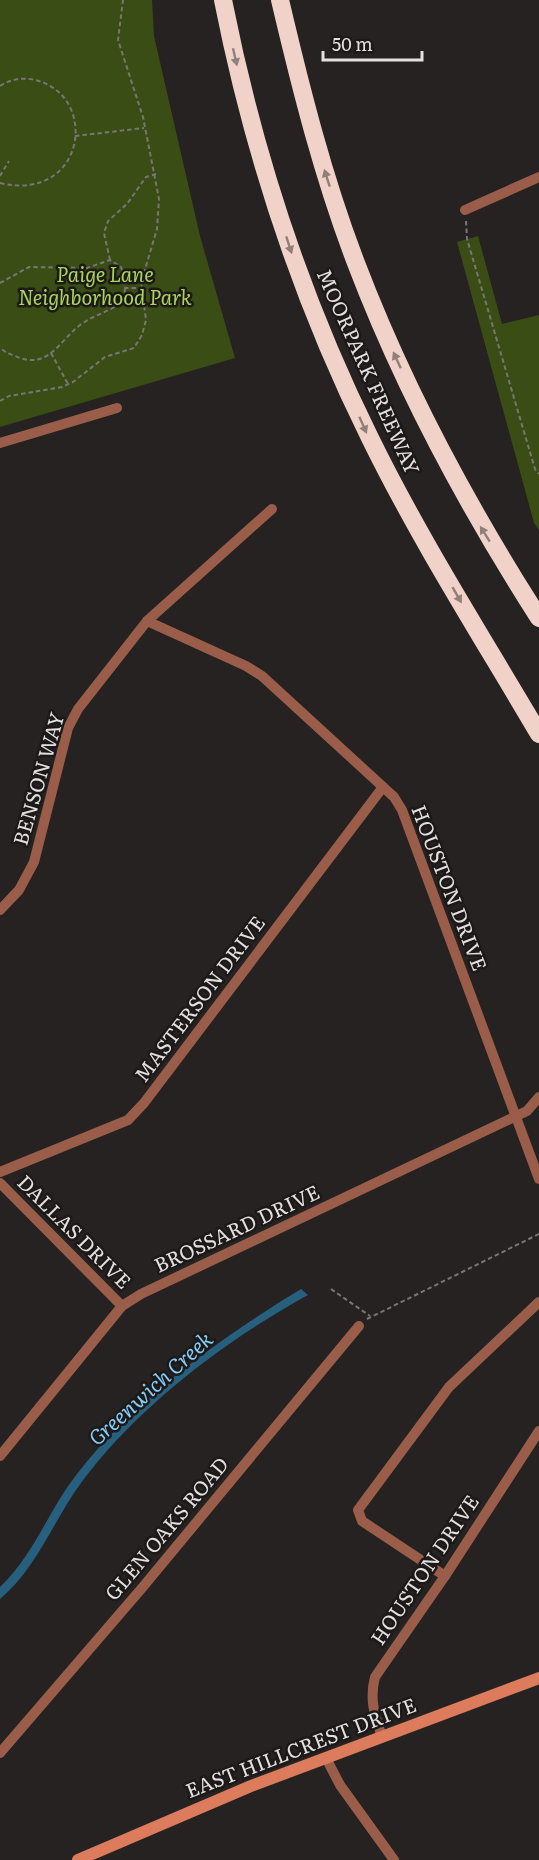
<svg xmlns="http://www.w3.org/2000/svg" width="539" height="1860" font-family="Literata,serif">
	<rect width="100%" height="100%" fill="#252221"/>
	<g fill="#3a4d14">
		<polygon points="0,0 152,0 154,36 200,236 235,358 0,427"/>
		<polygon points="478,236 502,324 539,315 539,530 534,523 457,242"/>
	</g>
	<path fill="#27607f" d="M 301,1289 L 308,1295 C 226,1340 137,1407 81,1483 C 53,1521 37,1568 0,1599 L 0,1587 C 34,1555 48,1511 77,1474 C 136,1398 219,1339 301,1289 Z"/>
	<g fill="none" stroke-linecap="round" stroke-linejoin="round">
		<g stroke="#787675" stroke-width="2" stroke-dasharray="4.5 3" stroke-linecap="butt">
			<path d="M 0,86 C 11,79 23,77 35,80 C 100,95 86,203 0,183"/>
			<polyline points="75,136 144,128"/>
			<polyline points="0,176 9,161"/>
			<polyline points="466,221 467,239 535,469 539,474"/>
			<polyline points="110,260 104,233 108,221 127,204 146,177 156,174"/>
			<path d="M 0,283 L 29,267 L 87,268 L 110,260 L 121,267 C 136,312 106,306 80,325 C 59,341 48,371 15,356 C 9,354 4,352 0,347"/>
			<polyline points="124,288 141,288"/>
			<polyline points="51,353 68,384"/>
			<polyline points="0,401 9,396 62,387 73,382 105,357 134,348 142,335 146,320 141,283 157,229 159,199 143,117 118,40 123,0"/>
			<polyline points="331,1289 370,1316"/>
			<polyline points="367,1319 539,1234"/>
		</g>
		<g stroke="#995d4a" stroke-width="10">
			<polyline points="465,210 539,177"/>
			<polyline points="0,443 117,408"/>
			<polyline points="147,621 246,666 262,676 394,797 402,810 539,1179"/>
			<polyline points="0,910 19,890 34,862 68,728 78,709 147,621 272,509"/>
			<polyline points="0,1172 128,1120 144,1103 383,787"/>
			<polyline points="0,1183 122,1306"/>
			<polyline points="0,1456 122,1306 141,1294 527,1111 539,1097"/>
			<polyline points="445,1576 362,1521 358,1510 449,1387 539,1302"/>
			<path d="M 382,1737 C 375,1716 369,1700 375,1677 L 445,1576 L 539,1431"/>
			<polyline points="0,1753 142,1588 359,1326"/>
			<polyline points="326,1758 340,1785 394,1860"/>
		</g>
		<polyline stroke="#dc7c5d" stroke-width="12" points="78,1860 251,1786 539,1678"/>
		<g stroke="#f1d2c8" stroke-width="18">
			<path d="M 223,0 C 253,152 301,299 370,438 C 420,540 482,637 539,734"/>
			<path d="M 280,0 C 301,89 323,177 356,263 C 404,389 466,504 539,618"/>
		</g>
	</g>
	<defs><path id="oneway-solid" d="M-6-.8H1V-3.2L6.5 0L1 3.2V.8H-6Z" transform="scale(1.5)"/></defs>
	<g fill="#917f79">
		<use href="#oneway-solid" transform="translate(235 57) rotate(77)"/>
		<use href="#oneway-solid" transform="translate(327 178) rotate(-108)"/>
		<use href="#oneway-solid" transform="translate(289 245) rotate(72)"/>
		<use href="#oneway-solid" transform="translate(397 360) rotate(-115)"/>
		<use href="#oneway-solid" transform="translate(363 425) rotate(66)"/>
		<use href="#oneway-solid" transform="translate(485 534) rotate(-122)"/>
		<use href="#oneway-solid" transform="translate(457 595) rotate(60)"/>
	</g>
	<g text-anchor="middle" stroke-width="5" stroke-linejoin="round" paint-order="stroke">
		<g font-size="20" font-style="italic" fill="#aad55a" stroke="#1c1918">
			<text x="105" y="282">Paige Lane<tspan x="105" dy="23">Neighborhood Park</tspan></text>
		</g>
		<g font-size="20" fill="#e3e1e0" stroke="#1c1918">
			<text transform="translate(368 372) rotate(66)" y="7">MOORPARK FREEWAY</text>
			<text transform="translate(39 779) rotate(-74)" y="7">BENSON WAY</text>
			<text transform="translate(449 888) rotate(69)" y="7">HOUSTON DRIVE</text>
			<text transform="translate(200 999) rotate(-53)" y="7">MASTERSON DRIVE</text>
			<text transform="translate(237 1229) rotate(-25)" y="7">BROSSARD DRIVE</text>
			<text transform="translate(74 1232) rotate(45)" y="7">DALLAS DRIVE</text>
			<text transform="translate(167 1529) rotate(-50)" y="7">GLEN OAKS ROAD</text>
			<text transform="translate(425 1570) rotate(-56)" y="7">HOUSTON DRIVE</text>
			<text transform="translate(301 1748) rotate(-21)" y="7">EAST HILLCREST DRIVE</text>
		</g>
		<g font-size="21" font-style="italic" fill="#83cdf8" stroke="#1c1918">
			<text transform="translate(151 1389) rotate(-42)" y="7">Greenwich Creek</text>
		</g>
	</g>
	<path d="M323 51v9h99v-9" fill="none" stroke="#e3e1e0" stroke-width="3"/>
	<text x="332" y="51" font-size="18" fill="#e3e1e0" stroke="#1c1918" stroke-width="4.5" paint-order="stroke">50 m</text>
</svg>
